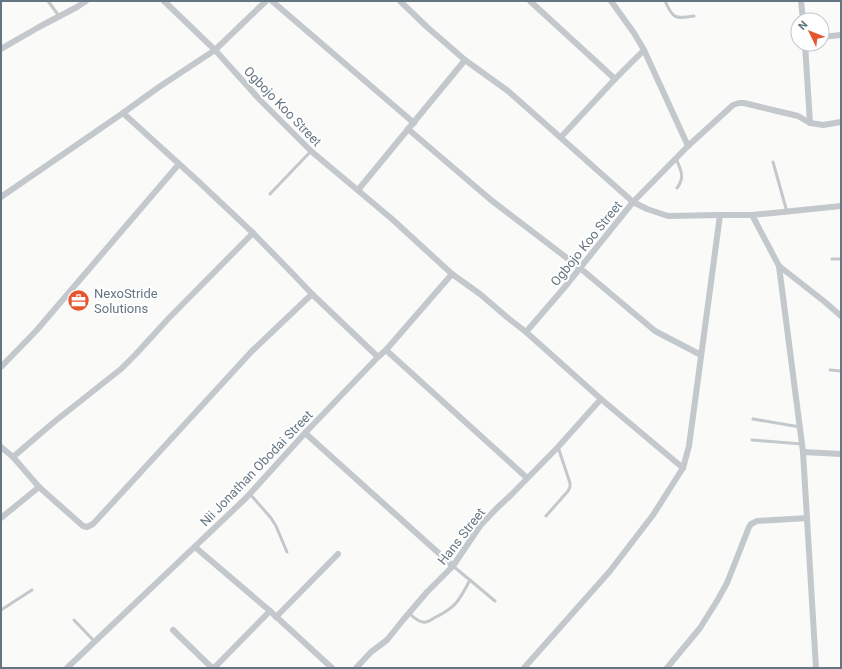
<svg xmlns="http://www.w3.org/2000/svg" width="842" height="669" font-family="Roboto,sans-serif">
	<rect width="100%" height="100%" fill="#fafaf8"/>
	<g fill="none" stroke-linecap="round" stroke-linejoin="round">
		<g stroke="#c3c8cc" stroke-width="3">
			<polyline points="48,1 59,16"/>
			<path d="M 665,1 C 673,19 675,19 694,16"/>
			<path d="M 676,158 C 680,170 686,176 677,188"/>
			<polyline points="773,162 787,212"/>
			<polyline points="270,194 311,151"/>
			<polyline points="832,259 841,259"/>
			<polyline points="830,370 841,371"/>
			<polyline points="753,419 800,427"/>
			<polyline points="752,440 802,444"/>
			<polyline points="250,494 271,518 276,526 287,552"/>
			<polyline points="546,516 568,491 570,487 570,483 558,447"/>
			<polyline points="453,566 495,601"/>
			<polyline points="1,610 32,590"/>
			<path d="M 410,614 C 413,617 418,621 423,622 C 427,623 431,620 434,618 C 456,607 459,601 470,580"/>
			<polyline points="74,620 95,642"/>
		</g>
		<g stroke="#c3c8cc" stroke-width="6">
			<polyline points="164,1 215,50 261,101 311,151 392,219 452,274 480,294 508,318 526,332 601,399 683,468"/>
			<polyline points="272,1 414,123"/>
			<polyline points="400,1 427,27 465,60 508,91 569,145 633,202 647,209 668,216 720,215 752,215 773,213 841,206"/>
			<polyline points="530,1 615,79"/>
			<polyline points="611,1 634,33 644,50 688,146"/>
			<polyline points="801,1 803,20"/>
			<polyline points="822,37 841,35"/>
			<polyline points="805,44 810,123"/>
			<polyline points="1,49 39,27 77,7 86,1"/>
			<polyline points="123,113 199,182 253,233 294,275 312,294 378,357"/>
			<polyline points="408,129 491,200 580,268 655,331 701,355"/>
			<polyline points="561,137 615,79 644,50"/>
			<polyline points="358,190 465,60"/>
			<polyline points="1,197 123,113 159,87 215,50 266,1"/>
			<polyline points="752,215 779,266 825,302 841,316"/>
			<polyline points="779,266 803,452 816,668"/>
			<polyline points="526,332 564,288 633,202 688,146 733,105 739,103 744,103 798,116 810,123 817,124 823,125 841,122"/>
			<polyline points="386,350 527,478"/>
			<polyline points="1,367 36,331 179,164"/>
			<polyline points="305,433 453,566"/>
			<polyline points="1,447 13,457 39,487 83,526 87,527 93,524 252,351 312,294"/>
			<polyline points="803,452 841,454"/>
			<polyline points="13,457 54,422 121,369 136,354 168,319 253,233"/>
			<polyline points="1,518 39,487"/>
			<polyline points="195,547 270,611 332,668"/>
			<polyline points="276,617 338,554"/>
			<polyline points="173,630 212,668"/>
			<polyline points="67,668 246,498 305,433 378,357 386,350 452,274"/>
			<polyline points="214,668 270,611"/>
			<polyline points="356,668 371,652 387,640 403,620 427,592 453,566 480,526 496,509 511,495 558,447 601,399"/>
			<polyline points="524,668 610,571 653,515 683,468 689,446 720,215"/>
			<polyline points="667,668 700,628 717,601 727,583 749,527 751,524 757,521 807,518"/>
		</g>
	</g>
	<defs>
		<symbol id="office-disc" viewBox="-11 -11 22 22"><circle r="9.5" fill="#e4572e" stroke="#fff"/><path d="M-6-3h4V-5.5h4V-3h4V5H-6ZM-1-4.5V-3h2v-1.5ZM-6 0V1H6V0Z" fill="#fff"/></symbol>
	</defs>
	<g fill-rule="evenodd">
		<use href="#office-disc" x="66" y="288" width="25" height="25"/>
	</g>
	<g text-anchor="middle" stroke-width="4" stroke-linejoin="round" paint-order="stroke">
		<g font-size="13" fill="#657683" stroke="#fff">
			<text transform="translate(283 106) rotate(46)" y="5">Ogbojo Koo Street</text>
			<text transform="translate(586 243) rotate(-51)" y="5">Ogbojo Koo Street</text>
			<text transform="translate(256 468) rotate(-46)" y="5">Nii Jonathan Obodai Street</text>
			<text transform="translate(461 536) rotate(-52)" y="5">Hans Street</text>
		</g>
		<g font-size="13" fill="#657683" stroke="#fff" text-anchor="start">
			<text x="94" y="298">NexoStride<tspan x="94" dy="15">Solutions</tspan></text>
		</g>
	</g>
	<rect width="842" height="669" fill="none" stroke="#657683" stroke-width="4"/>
	<g transform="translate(810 32) rotate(313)"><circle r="19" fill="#ffffff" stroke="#c1c8cd"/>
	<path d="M0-3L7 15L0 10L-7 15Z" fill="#e4572e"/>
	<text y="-6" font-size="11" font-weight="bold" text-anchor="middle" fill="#657683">N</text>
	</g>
</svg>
